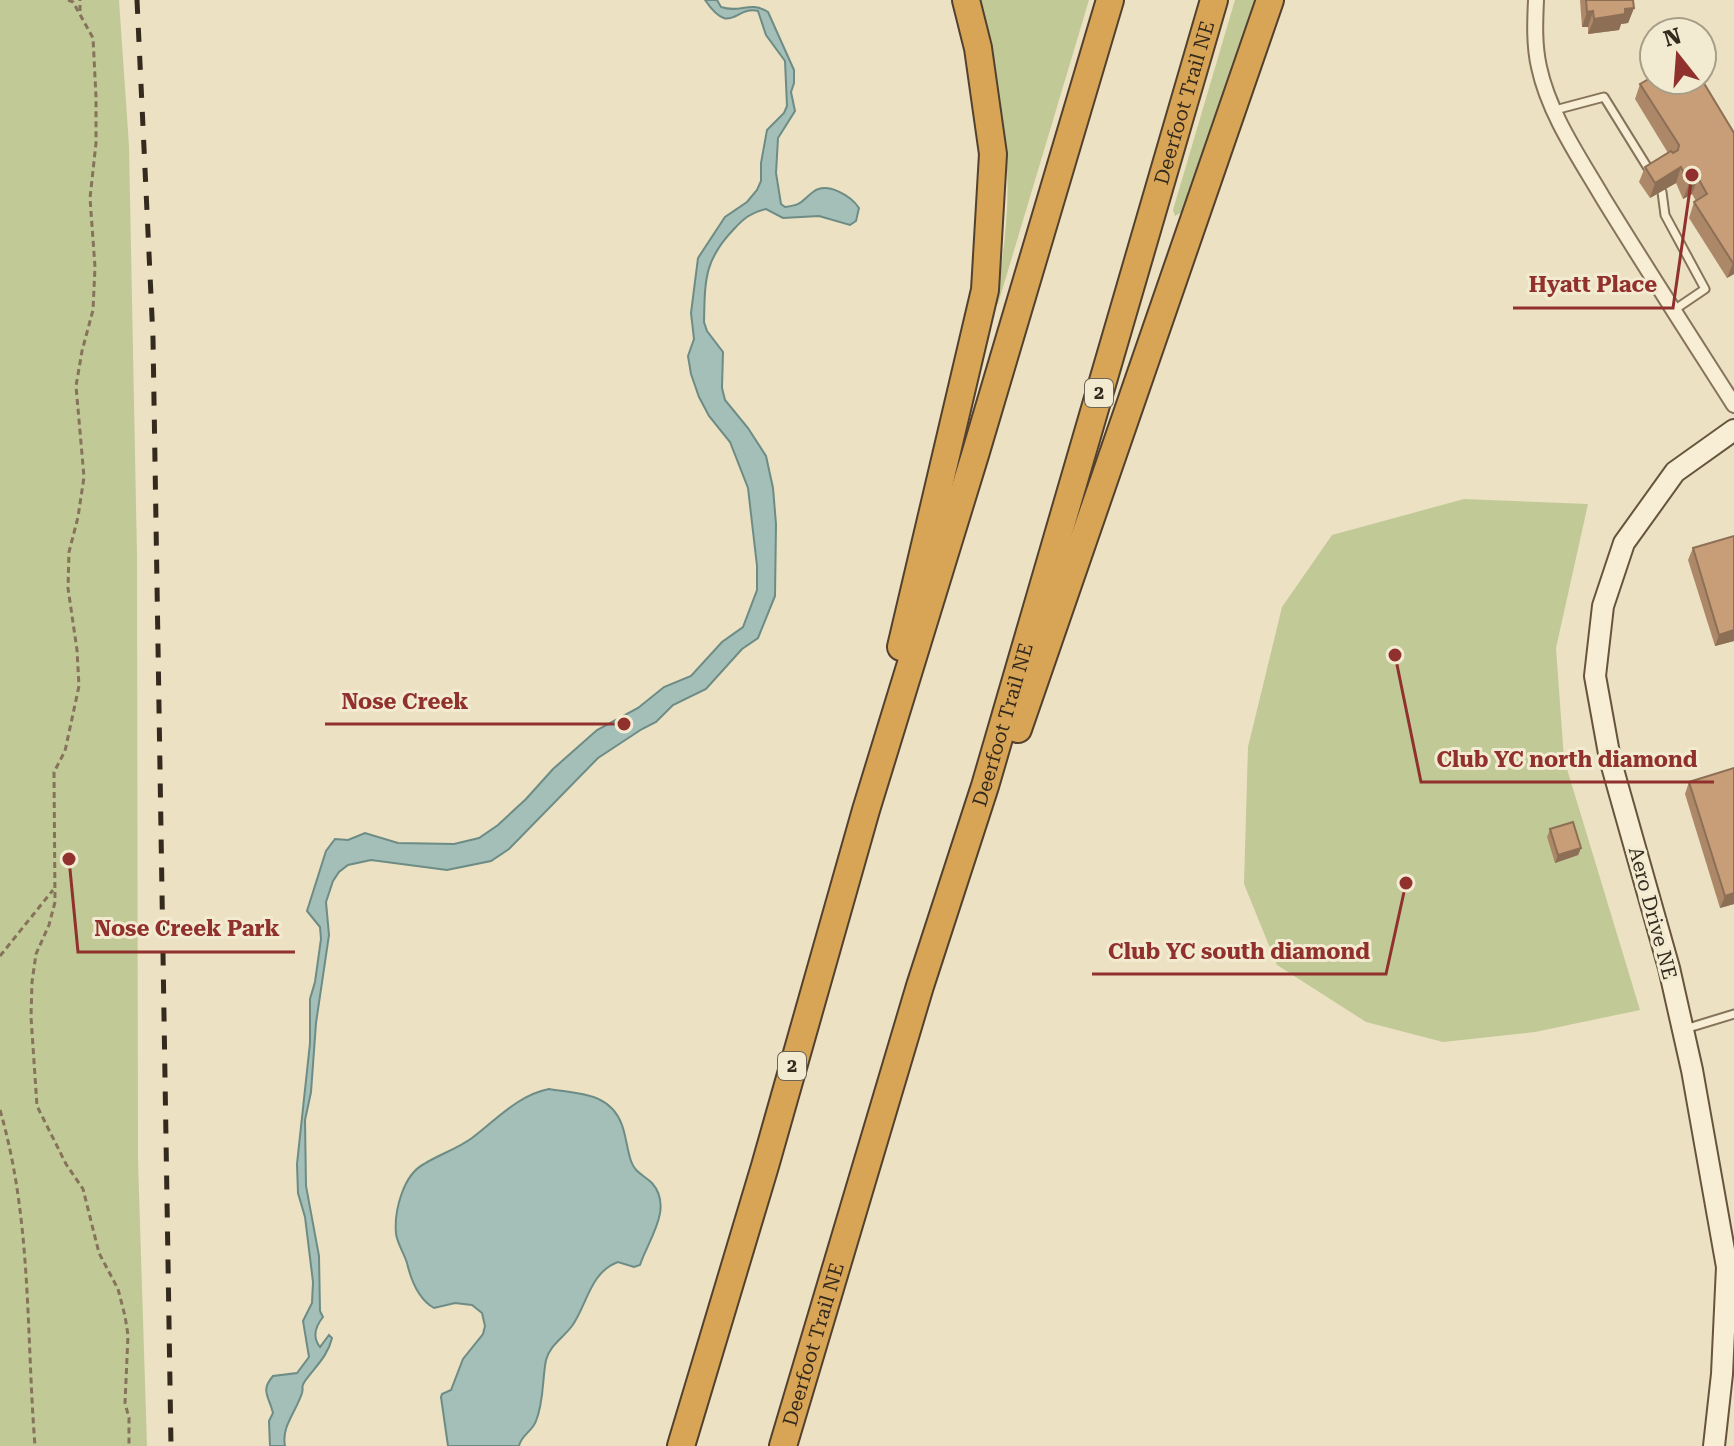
<svg xmlns="http://www.w3.org/2000/svg" width="1734" height="1446" font-family="'Roboto Serif',serif">
	<rect width="100%" height="100%" fill="#ece1c2"/>
	<g fill="#c1c997">
		<polygon points="0,0 119,0 129,146 137,556 138,1161 147,1446 0,1446"/>
		<path d="M 972,0 L 1089,0 L 998,304 L 995,305 C 1003,257 1011,206 1006,157 C 1001,104 986,51 972,0 Z"/>
		<polygon points="1235,0 1257,0 1185,204 1182,212 1175,216 1173,210"/>
		<polygon points="1464,499 1588,504 1556,648 1564,759 1640,1010 1535,1032 1443,1042 1366,1022 1277,965 1244,884 1248,747 1282,607 1332,535"/>
	</g>
	<g fill="#a4beb8" stroke="#6c8c85" stroke-width="2">
		<path d="M 705,0 L 717,0 L 721,7 C 741,14 749,0 768,12 L 794,70 L 794,83 L 791,92 L 795,111 L 778,138 L 776,173 L 781,204 L 785,207 C 803,205 801,201 813,192 C 827,181 851,196 859,208 L 856,221 L 850,225 L 819,216 L 783,218 L 766,209 C 752,212 744,218 734,229 C 704,260 705,280 704,322 L 707,331 L 723,352 L 722,388 L 725,400 L 748,428 L 766,456 L 773,488 L 776,524 L 775,596 L 758,638 L 742,649 L 706,689 L 673,705 L 656,722 L 642,729 L 598,758 L 509,849 L 491,861 L 447,870 L 371,860 L 348,865 L 339,872 L 333,881 L 326,902 L 329,935 L 316,1023 L 311,1092 L 305,1120 L 306,1186 L 319,1256 L 320,1311 L 323,1317 C 315,1327 312,1337 320,1347 L 329,1335 L 332,1338 C 328,1356 315,1367 305,1381 C 300,1389 304,1385 302,1393 C 296,1412 281,1427 285,1446 L 270,1446 L 269,1421 L 273,1413 C 269,1396 260,1391 273,1376 L 297,1373 L 309,1357 L 303,1321 L 312,1303 L 313,1282 L 305,1217 L 298,1193 L 297,1164 L 310,1043 L 310,999 L 315,982 L 321,939 L 320,927 L 307,911 L 326,851 L 335,839 L 348,840 L 365,833 L 398,843 L 454,844 L 479,838 L 498,825 L 526,799 L 553,769 L 597,730 L 638,708 L 664,687 L 691,676 L 722,642 L 743,627 L 757,590 L 757,566 L 748,488 L 730,442 L 709,416 L 699,397 L 691,374 L 688,356 L 694,339 L 691,313 L 698,258 L 725,217 L 747,202 L 757,190 L 761,181 L 761,163 L 767,130 L 784,113 L 787,106 L 785,61 L 766,35 L 758,11 C 735,5 731,38 705,0 Z"/>
		<path d="M 549,1089 C 578,1094 610,1092 622,1125 C 626,1136 627,1149 631,1161 C 635,1173 644,1175 652,1183 C 674,1208 648,1240 640,1265 L 634,1267 L 618,1262 C 590,1272 587,1305 572,1326 C 563,1338 550,1345 546,1360 C 542,1381 544,1401 536,1421 C 532,1432 521,1435 519,1446 L 448,1446 L 441,1397 L 442,1394 L 451,1390 L 463,1359 L 483,1334 L 485,1326 L 482,1313 L 472,1305 L 455,1303 L 434,1308 C 418,1299 411,1280 407,1263 C 404,1253 398,1245 396,1234 C 394,1211 403,1175 424,1164 C 440,1154 457,1149 472,1138 C 496,1120 518,1095 549,1089 Z"/>
	</g>
	<g fill="none" stroke-linecap="round" stroke-linejoin="round">
		<defs>
			<g id="lane">
				<polyline points="1555,110 1604,97 1651,173"/>
				<polyline points="1662,192 1665,215 1705,289 1674,310"/>
				<polyline points="1685,1029 1734,1014"/>
			</g>
			<path id="street" d="M 1536,0 C 1535,22 1534,45 1539,67 C 1549,114 1579,157 1603,198 C 1646,268 1690,336 1734,405"/>
			<polyline id="secondary" points="1714,1446 1722,1374 1727,1267 1692,1070 1669,968 1610,759 1595,676 1603,606 1624,543 1675,472 1734,430"/>
			<g id="highway">
				<polyline points="901,647 985,290 993,154 978,48 966,0"/>
				<polyline points="1018,729 1270,0"/>
				<polyline points="681,1446 765,1166 866,810 975,455 1110,0"/>
				<path id="s1" d="M 783,1446 L 920,986 L 985,786 L 1214,0"/>
			</g>
		</defs>
		<use href="#lane" stroke="#85735a" stroke-width="11"/>
		<use href="#street" stroke="#85735a" stroke-width="18"/>
		<use href="#secondary" stroke="#66543d" stroke-width="24"/>
		<use href="#highway" stroke="#52412e" stroke-width="30"/>
		<g stroke="#85735a" stroke-width="3" stroke-dasharray="6 4" stroke-linecap="butt">
			<polyline points="68,0 73,2 93,38 96,97 96,143 90,198 95,267 93,310 82,351 76,386 84,477 78,517 69,552 68,588 77,650 79,686 65,751 54,772 55,902 49,925 36,954 32,982 31,1017 37,1106 66,1164 83,1189 99,1253 118,1289 125,1316 128,1335 125,1403 129,1418 129,1446"/>
			<polyline points="80,11 80,0"/>
			<polyline points="0,956 53,890"/>
			<path d="M 0,1110 C 32,1220 26,1333 35,1446"/>
		</g>
		<use href="#lane" stroke="#f7eed5" stroke-width="7"/>
		<use href="#street" stroke="#f7eed5" stroke-width="14"/>
		<use href="#secondary" stroke="#f7eed5" stroke-width="20"/>
		<use href="#highway" stroke="#d8a556" stroke-width="26"/>
		<polyline stroke="#352a1e" stroke-width="5" stroke-dasharray="14 14" stroke-linecap="butt" points="137,0 153,338 171,1446"/>
	</g>
	<g fill="#ac8868">
		<polygon points="1580,0 1633,0 1634,8 1628,23 1621,24 1619,30 1588,34 1588,27 1582,27"/>
		<polygon points="1640,84 1734,133 1734,274 1727,278 1689,218 1694,202 1696,201 1692,194 1683,199 1676,183 1650,198 1639,182 1645,167 1668,153 1635,99"/>
		<polygon points="1734,536 1734,641 1715,646 1688,560 1693,548"/>
		<polygon points="1689,782 1734,904 1720,908 1685,794"/>
		<polygon points="1550,829 1581,848 1578,855 1555,863 1547,837"/>
	</g>
	<g fill="#8c6f55">
		<polygon points="1634,8 1628,23 1621,24 1619,30 1588,34 1594,19 1625,9"/>
		<polygon points="1593,11 1588,27 1582,27 1587,12"/>
		<polygon points="1681,167 1676,183 1650,198 1655,183"/>
		<polygon points="1698,178 1692,194 1683,199 1689,184"/>
		<polygon points="1734,262 1734,274 1727,278 1733,263"/>
		<polygon points="1734,630 1734,641 1715,646 1719,635"/>
		<polygon points="1581,848 1578,855 1555,863 1558,855"/>
		<polygon points="1734,893 1734,904 1720,908 1725,896"/>
	</g>
	<g fill="#c89e79" stroke="#8c6f55" stroke-width="2">
		<polygon points="1586,0 1633,0 1634,8 1625,9 1625,14 1594,19 1593,11 1587,12"/>
		<polygon points="1654,76 1654,80 1702,80 1734,133 1734,262 1733,263 1694,202 1707,194 1698,178 1689,184 1681,167 1655,183 1645,167 1671,151 1673,153 1678,150 1679,145 1640,84"/>
		<polygon points="1734,536 1734,630 1719,635 1693,548"/>
		<polygon points="1734,768 1734,893 1725,896 1689,782"/>
		<polygon points="1573,822 1581,848 1558,855 1550,829"/>
	</g>
	<g text-anchor="middle" stroke-width="6" stroke-linejoin="round" paint-order="stroke">
		<g fill="#f3ebd1" stroke="#6e6454" stroke-width="2">
			<rect x="1085" y="379" width="28" height="28" rx="6"/>
			<rect x="778" y="1052" width="28" height="28" rx="6"/>
		</g>
		<g font-size="18" font-weight="bold" fill="#352a1e">
			<text x="1099" y="399">2</text>
			<text x="792" y="1072">2</text>
		</g>
		<g font-size="20" fill="#352a1e" stroke="#f3ebd1">
			<text dy="7" stroke="none"><textPath href="#s1" startOffset="1402">Deerfoot Trail NE</textPath></text>
			<text dy="7" stroke="none"><textPath href="#s1" startOffset="754">Deerfoot Trail NE</textPath></text>
			<text transform="translate(1653 913) rotate(75)" y="7">Aero Drive NE</text>
			<text dy="7" stroke="none"><textPath href="#s1" startOffset="106">Deerfoot Trail NE</textPath></text>
		</g>
	</g>
	<path fill="none" stroke="#91312d" stroke-width="3" d="M1692 175L1673 308H1513M624 724L484 724H325M1395 655L1421 782H1714M69 859L78 952H295M1406 883L1386 974H1092"/>
	<g fill="#91312d" stroke="#f3ebd1" stroke-width="3">
		<circle cx="1692" cy="175" r="8"/>
		<circle cx="624" cy="724" r="8"/>
		<circle cx="1395" cy="655" r="8"/>
		<circle cx="69" cy="859" r="8"/>
		<circle cx="1406" cy="883" r="8"/>
	</g>
	<g font-size="22" text-anchor="middle" font-weight="bold" fill="#91312d" stroke="#f3ebd1" stroke-width="6" stroke-linejoin="round" paint-order="stroke">
		<text x="1593" y="292">Hyatt Place</text>
		<text x="405" y="709">Nose Creek</text>
		<text x="1567" y="767">Club YC north diamond</text>
		<text x="187" y="936">Nose Creek Park</text>
		<text x="1239" y="959">Club YC south diamond</text>
	</g>
	<g transform="translate(1678 56) rotate(343)"><circle r="38" fill="#f3ebd1" stroke="#a79e89" stroke-width="2"/>
	<path d="M0-6L14 30L0 20L-14 30Z" fill="#91312d"/>
	<text y="-12" font-size="22" font-weight="bold" text-anchor="middle" fill="#352a1e">N</text>
	</g>
</svg>
